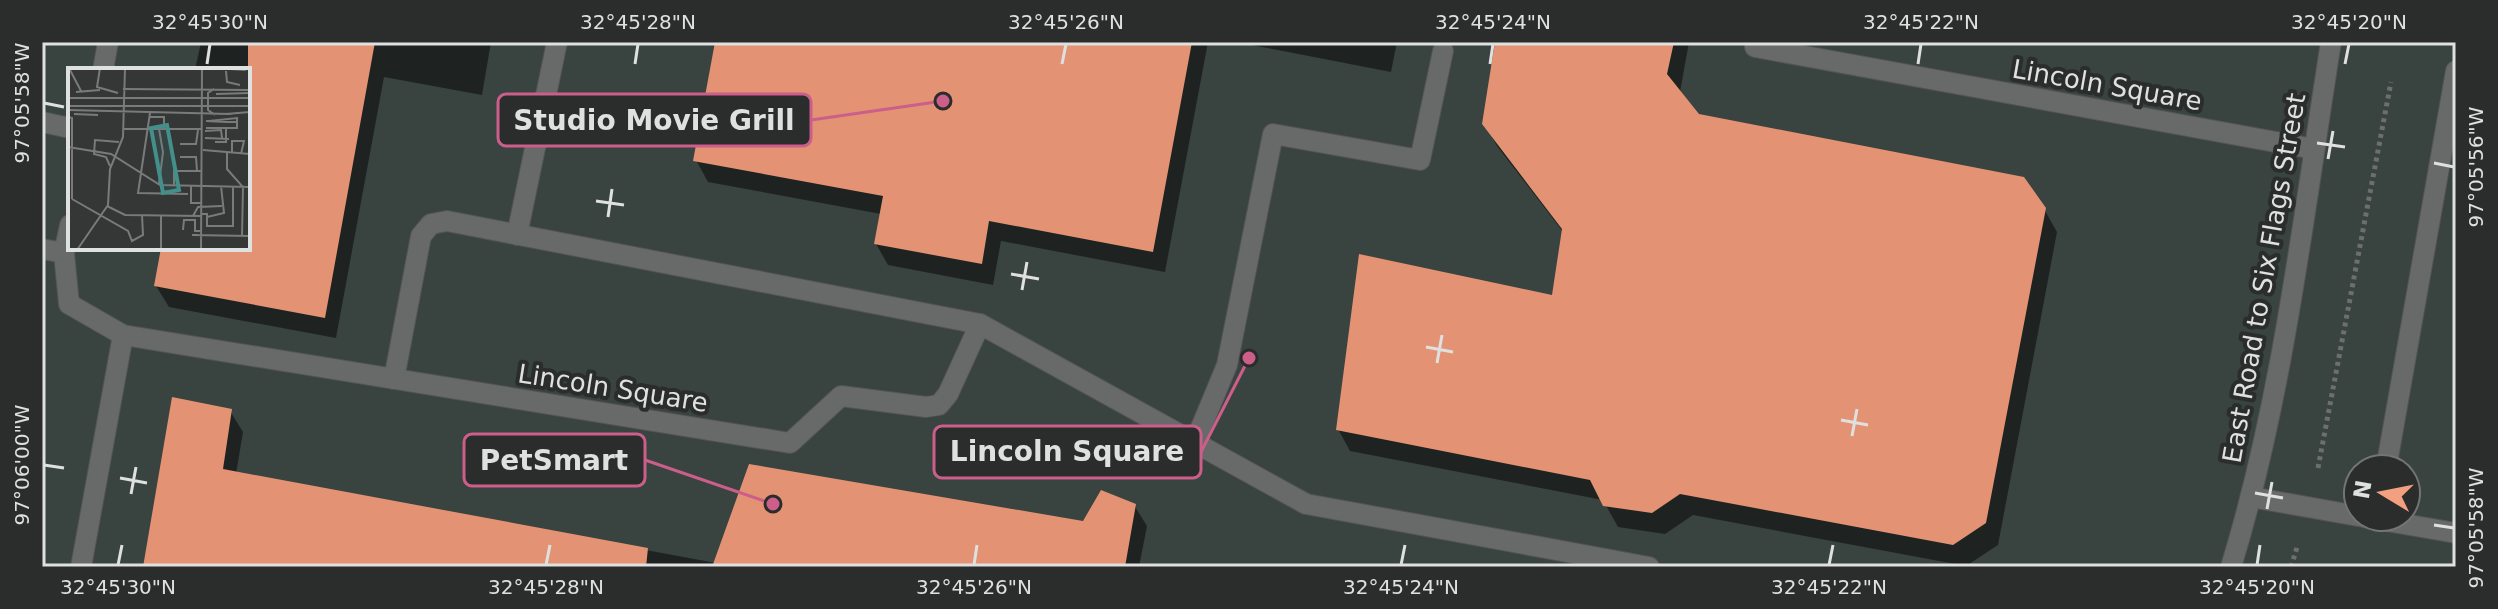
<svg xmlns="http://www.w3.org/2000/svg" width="2498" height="609" font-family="'DejaVu Sans',sans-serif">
	<rect width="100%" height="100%" fill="#343736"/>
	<path fill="#39433f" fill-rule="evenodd" d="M 42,42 L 2456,42 L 2456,567 L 42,567 ZM 70,70 L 248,70 L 248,248 L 70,248 ZM 2358,469 L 2406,469 L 2406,517 L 2358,517 Z"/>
	<g fill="#0007">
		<polygon points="201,42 491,42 482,95 384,77 336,338 169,307 156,286 163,248 248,248 248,70 195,70"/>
		<polygon points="717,42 1208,42 1165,272 1001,241 993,285 888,265 876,244 881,214 708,182 696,160"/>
		<polygon points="1236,42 1397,42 1391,72"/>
		<polygon points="1497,42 1689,42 1680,92 1698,116 2044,209 2057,232 1998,545 1966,566 1693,515 1665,534 1618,527 1603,500 1350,451 1338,429 1554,298 1564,233 1497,146 1484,123"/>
		<polygon points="230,411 243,432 236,474 716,563 1084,523 1134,505 1147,526 1139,567 145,567"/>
	</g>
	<g fill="#e39373">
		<polygon points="248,42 375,42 325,318 154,286 161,248 248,248"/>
		<polygon points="715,42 1192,42 1153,252 989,221 982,264 874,244 883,196 693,161"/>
		<polygon points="1495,42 1674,42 1667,74 1699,114 2024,177 2046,208 1986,523 1953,545 1680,494 1652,513 1603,506 1590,480 1336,430 1359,254 1552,295 1562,229 1482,124"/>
		<polygon points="172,397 232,409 223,469 648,548 646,567 143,567"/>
		<polygon points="749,464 1083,521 1101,490 1136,504 1125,567 712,567"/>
	</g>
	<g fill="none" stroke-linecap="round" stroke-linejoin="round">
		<defs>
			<g id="minor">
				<polyline points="1756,42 1755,47 2314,149"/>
				<polyline points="103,70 108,42"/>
				<polyline points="42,122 70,128"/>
				<polyline points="70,225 64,253 69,304 123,335 790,443 841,396 926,407 939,405 948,394 980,324 1306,504 1649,567"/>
				<polyline points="517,235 557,42"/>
				<polyline points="42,249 64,253"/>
				<polyline points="394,379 421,236 431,224 447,221 980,324"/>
				<polyline points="1195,442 1227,365 1273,134 1420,160 1443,51"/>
				<polyline points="2386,469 2456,71"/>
				<polyline points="2251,497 2358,516"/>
				<polyline points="2363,517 2456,533"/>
				<polyline points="81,567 123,335"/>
				<path d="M 2231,567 C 2283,396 2303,218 2331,42"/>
			</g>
		</defs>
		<use href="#minor" stroke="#535454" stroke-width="22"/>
		<g stroke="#6c6f6e" stroke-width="5" stroke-dasharray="4 4" stroke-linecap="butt">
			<polyline points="2318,468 2391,82"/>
			<polyline points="2291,567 2298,544"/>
		</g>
		<use href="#minor" stroke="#676a69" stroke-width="20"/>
	</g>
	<path fill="none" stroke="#dfe0e0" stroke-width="3" d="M 207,64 L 210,44M 635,64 L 638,44M 1062,64 L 1066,44M 1490,64 L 1493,44M 1918,64 L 1921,44M 2345,64 L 2349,44M 44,103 L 64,107M 2317,143 L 2345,147M 2328,159 L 2333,131M 2434,163 L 2454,167M 596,201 L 624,205M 608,217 L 612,189M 1011,274 L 1039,279M 1022,290 L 1027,262M 1426,347 L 1453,352M 1437,363 L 1442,335M 1841,420 L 1868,425M 1852,436 L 1857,409M 44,465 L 64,468M 120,478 L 147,483M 2255,493 L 2283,498M 131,494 L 136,467M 2267,509 L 2272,482M 2434,525 L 2454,528M 118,565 L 122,545M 546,565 L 550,545M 974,565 L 977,545M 1401,565 L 1405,545M 1829,565 L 1833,545M 2257,565 L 2260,545"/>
	<g text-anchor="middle" stroke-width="8" stroke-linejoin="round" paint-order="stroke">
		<g font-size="26" fill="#dfe0e0" stroke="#2a2d2c">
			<text transform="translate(2107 85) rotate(10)" y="9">Lincoln Square</text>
			<text transform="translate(2264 278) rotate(-80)" y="9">East Road to Six Flags Street</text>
			<text transform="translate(613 388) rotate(9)" y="9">Lincoln Square</text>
		</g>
	</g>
	<g transform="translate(68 68)">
		<rect width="182" height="182" fill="#343736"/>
		<path fill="none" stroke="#787b7a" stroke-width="2" d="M 1,0 L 13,23M 32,0 L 29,19 L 50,25M 146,0 L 178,2M 158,3 L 159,14 L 172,17M 55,21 L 180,22M 146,21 L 140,25 L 140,42 L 147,47M 8,24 L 32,22M 148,26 L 182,25M 0,30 L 182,30M 0,38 L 182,38M 0,42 L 162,46M 82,45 L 70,125 L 120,126M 6,46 L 30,47M 158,46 L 182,44M 0,49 L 4,50 L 4,131M 82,49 L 96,49 L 96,60M 138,53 L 158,54 L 169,54 L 169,50 L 141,53M 138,60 L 169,60 L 169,54M 56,61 L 134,61M 91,61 L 95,84 L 91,116M 137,63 L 153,62 L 154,70M 137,70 L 161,71M 147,74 L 158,74 L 158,59M 112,76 L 128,76 L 130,62M 0,79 L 43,86 L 92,117 L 182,119M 135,82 L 182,86M 159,84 L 159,101 L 175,119 L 174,168M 164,84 L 164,73 L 176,73 L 173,86M 112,89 L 128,89 L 129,103M 42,98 L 38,89 L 26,86 L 27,72 L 51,74M 106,118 L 106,103 L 134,103M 123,118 L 123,135 L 134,135M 4,131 L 60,163 L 64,173 L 75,167 L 74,147M 39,138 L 57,147 L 134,148M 134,146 L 139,146 L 139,158 L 165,158 L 165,119M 125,148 L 130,139 L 154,138M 139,149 L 156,145 L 153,118M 115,162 L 116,152 L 127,152 L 127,163 L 134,163M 130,167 L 124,167 L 182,168M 9,182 L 40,137 L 42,101 L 55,69 L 57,0M 93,182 L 93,148M 133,182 L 134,0"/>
		<path fill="#43908a" fill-opacity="0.15" stroke="#43908a" stroke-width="4" d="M 99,57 L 111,122 L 95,125 L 83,60 Z"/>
		<rect width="182" height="182" fill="none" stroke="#dfe0e0" stroke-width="4"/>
	</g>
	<path fill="none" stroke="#cc5e8a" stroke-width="3" d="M943 101L811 120M1249 358L1201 452M773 504L645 460"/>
	<g fill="#cc5e8a" stroke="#2a2d2c" stroke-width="3">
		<circle cx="943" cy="101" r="8"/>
		<circle cx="1249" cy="358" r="8"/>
		<circle cx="773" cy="504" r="8"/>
	</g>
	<g fill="#2a2d2c" stroke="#cc5e8a" stroke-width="3">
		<rect x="498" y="94" width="313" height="52" rx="8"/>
		<rect x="934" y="426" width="267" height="52" rx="8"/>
		<rect x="464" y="434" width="181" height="52" rx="8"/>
	</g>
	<g font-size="28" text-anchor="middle" font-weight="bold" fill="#dfe0e0">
		<text x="654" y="130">Studio Movie Grill</text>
		<text x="1067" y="461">Lincoln Square</text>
		<text x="554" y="470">PetSmart</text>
	</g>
	<rect width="2498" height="609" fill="none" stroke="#2a2d2c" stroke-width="88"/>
	<g transform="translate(2382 493) rotate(280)"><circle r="38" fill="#2a2d2c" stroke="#727574" stroke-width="2"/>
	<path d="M0-6L14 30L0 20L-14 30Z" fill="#f2a07f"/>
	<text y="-12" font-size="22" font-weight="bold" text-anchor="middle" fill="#dfe0e0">N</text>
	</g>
	<rect x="44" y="44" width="2410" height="521" fill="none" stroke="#dfe0e0" stroke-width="3"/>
	<g font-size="20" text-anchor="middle" fill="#dfe0e0">
		<text x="210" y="29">32°45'30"N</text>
		<text x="638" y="29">32°45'28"N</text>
		<text x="1066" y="29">32°45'26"N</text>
		<text x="1493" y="29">32°45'24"N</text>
		<text x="1921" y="29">32°45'22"N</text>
		<text x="2349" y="29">32°45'20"N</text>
		<text transform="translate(22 103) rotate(-90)" y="7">97°05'58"W</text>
		<text transform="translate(2476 167) rotate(-90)" y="7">97°05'56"W</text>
		<text transform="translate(22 465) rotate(-90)" y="7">97°06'00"W</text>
		<text transform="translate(2476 528) rotate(-90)" y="7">97°05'58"W</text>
		<text x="118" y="594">32°45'30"N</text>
		<text x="546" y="594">32°45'28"N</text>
		<text x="974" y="594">32°45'26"N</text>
		<text x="1401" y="594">32°45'24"N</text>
		<text x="1829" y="594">32°45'22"N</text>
		<text x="2257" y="594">32°45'20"N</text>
	</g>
</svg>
